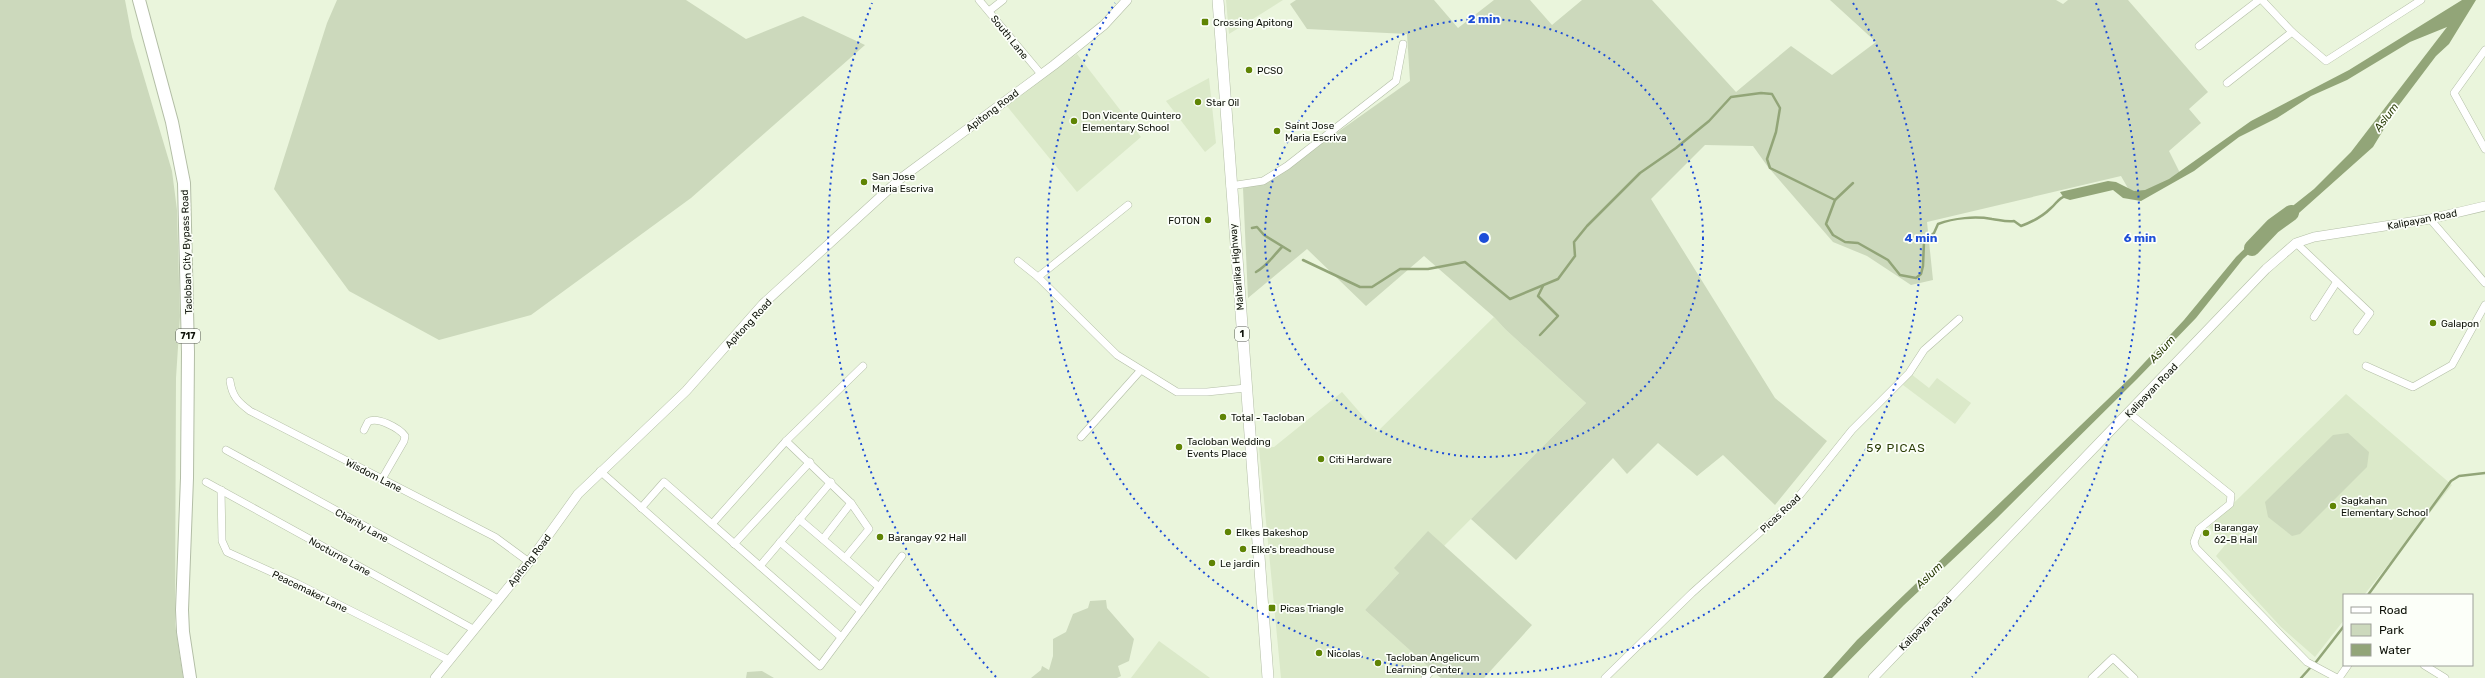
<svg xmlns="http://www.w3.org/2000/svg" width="2485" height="678" font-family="Rubik,sans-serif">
	<rect width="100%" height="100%" fill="#eaf5dc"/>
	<g fill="#dbe9c9">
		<polygon points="1226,0 1283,0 1229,34"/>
		<polygon points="1077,54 1141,137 1077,192 1006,105"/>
		<polygon points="1209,78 1216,143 1205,152 1166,101"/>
		<polygon points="1494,317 1505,329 1586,403 1444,546 1428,532 1395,568 1399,573 1365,610 1430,668 1420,678 1281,678 1259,448 1274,447 1342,392 1377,432"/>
		<polygon points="1911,374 1929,388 1937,378 1971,403 1955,424 1903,385"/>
		<polygon points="2346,394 2452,485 2364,595 2344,595 2344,620 2315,657 2281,627 2216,556 2225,545 2209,527"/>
		<polygon points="1159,641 1210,678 1131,678"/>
	</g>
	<g fill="#ccd9bc">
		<polygon points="0,0 125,0 132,37 172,171 177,210 180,316 176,378 175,624 183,678 0,678"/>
		<polygon points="337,0 686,0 746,39 803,16 865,45 691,198 531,315 439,340 349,291 274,189 327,23"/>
		<polygon points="1296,0 1434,0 1458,28 1494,0 1530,0 1552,25 1582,0 1652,0 1736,92 1791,46 1832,75 1876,42 1830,0 2056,0 2063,4 2068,0 2128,0 2208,92 2189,109 2201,123 2169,151 2181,175 2133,197 2121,176 1927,222 1933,280 1911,285 1867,256 1833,242 1768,167 1753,146 1705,145 1651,199 1775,398 1827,441 1775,505 1723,455 1697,476 1658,443 1627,474 1613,458 1516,560 1471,519 1586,403 1505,329 1494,317 1424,256 1366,306 1307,249 1248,298 1243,188 1267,182 1410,81 1407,34 1307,29 1290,4"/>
		<polygon points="2348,433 2369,452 2367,467 2300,534 2292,536 2268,517 2265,502 2333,435"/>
		<polygon points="1428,531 1532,625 1484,678 1441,678 1365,610 1399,573 1394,568"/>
		<polygon points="1106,600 1107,608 1134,639 1129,661 1118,666 1121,676 1117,678 1031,678 1041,670 1042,666 1049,670 1053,656 1053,639 1066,632 1073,614 1088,608 1090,601"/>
		<polygon points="762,671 774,678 746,678 747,672"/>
	</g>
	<g fill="#92a578">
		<polygon points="2462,0 2476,0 2449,44 2436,56 2396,109 2373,147 2290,221 2279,227 2270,224 2314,189 2351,152 2447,27 2410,42 2347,80 2311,96 2277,118 2239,137 2194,171 2141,201 2123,198 2113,190 2070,200 2064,198 2060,192 2108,181 2116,182 2134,191 2145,190 2169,179 2251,121 2349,70"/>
		<polygon points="2263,231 2271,234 2243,259 2196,318 2137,379 1995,520 1904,605 1832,678 1823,678 1857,640 2130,378 2184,320 2236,257"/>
	</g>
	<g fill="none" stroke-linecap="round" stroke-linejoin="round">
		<g stroke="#92a578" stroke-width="2.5">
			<polyline points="1835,200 1853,183"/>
			<polyline points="1252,228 1257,227 1264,235 1290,251"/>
			<path d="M 1303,260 L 1360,287 L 1372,287 L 1400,269 L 1428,269 L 1465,262 L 1510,299 L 1558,279 L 1575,256 L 1574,242 L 1587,226 L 1640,173 L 1676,148 L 1709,121 L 1731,97 L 1761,93 L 1772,94 L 1780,108 L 1776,132 L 1767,159 L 1770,168 L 1835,200 L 1826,224 L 1833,235 L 1845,242 L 1858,243 L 1888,260 L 1900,275 L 1916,278 L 1921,274 L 1923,266 L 1924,242 L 1934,233 L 1938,224 C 1954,218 1975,216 1992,219 C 2000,220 2006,222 2014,221 L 2021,226 C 2032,222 2043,216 2051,208 C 2057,203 2058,198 2066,196"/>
			<path d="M 1256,272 C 1268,265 1273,256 1282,247"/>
			<polyline points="1540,335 1558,316 1538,296 1543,286"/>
			<polyline points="2368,595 2451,481 2459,476 2485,473"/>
			<polyline points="2316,662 2344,626"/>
			<polyline points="2301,678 2310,668"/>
		</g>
		<polyline stroke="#92a578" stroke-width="16" points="2252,248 2273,226 2291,213"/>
		<defs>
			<g id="minor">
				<polyline points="979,0 1041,74"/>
				<polyline points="2262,0 2292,32 2326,61 2421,0"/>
				<polyline points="989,11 1003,0"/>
				<polyline points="2199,46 2259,0"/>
				<polyline points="2485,50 2454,93 2485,149"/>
				<polyline points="2227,83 2292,32"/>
				<polyline points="1230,186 1263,181 1287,166 1396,81 1403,44"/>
				<polyline points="2430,219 2485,283"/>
				<polyline points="2296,243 2370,313 2357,331"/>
				<polyline points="1018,261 1038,277 1117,355 1177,392 1207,392 1246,388"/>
				<polyline points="1038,277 1128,205"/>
				<polyline points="2314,317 2336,283"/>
				<polyline points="2366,366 2413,387 2452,365 2485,305"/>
				<path d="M 230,381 C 232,396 238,402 250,411 L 495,537 L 529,562"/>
				<polyline points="2129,413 2231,495 2230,504 2199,529 2194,542 2196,548 2307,662 2337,678"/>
				<path d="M 364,430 L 368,422 C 377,416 399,428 405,436 L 404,441 L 382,479"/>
				<polyline points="1081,437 1140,371"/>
				<polyline points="786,441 851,503 869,529 845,558"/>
				<polyline points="226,450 498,599"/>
				<polyline points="600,471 820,666 902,556"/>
				<polyline points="206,482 473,629"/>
				<polyline points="221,490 222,541 227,552 298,584 449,660"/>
				<polyline points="641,508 664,482 841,637"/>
				<polyline points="799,519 879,587"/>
				<polyline points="712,524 786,441 863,366"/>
				<polyline points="823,539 851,503"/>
				<polyline points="780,542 861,611"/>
				<polyline points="734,544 810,462"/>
				<polyline points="760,566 831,482"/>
				<polyline points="2424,665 2445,678"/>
				<polyline points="1425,678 1431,671"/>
				<polyline points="1605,678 1692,593 1795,501 1852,430 1909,373 1924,350 1959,319"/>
				<polyline points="2092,678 2113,658 2134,678"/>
				<polyline points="2339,678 2348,665"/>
			</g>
			<g id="tertiary">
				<polyline points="435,678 529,562 578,494 686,391 763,304 900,179 1054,65 1104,25 1127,0"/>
				<polyline points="1873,678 2266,269 2296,243 2314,237 2430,219 2485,206"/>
			</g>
			<polyline id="primary" points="1218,0 1268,678"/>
			<polyline id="trunk" points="139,0 172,122 184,183 188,352 187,478 182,610 183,632 190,678"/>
		</defs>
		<use href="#minor" stroke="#b3bea6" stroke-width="8"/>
		<use href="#tertiary" stroke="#b3bea6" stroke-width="10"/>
		<use href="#primary" stroke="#b3bea6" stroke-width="12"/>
		<use href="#trunk" stroke="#b3bea6" stroke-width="14"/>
		<use href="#minor" stroke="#fff" stroke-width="7"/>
		<use href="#tertiary" stroke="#fff" stroke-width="9"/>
		<use href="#primary" stroke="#fff" stroke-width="11"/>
		<use href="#trunk" stroke="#fff" stroke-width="12"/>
	</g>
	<g fill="none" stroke="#1d4ed8" stroke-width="2" stroke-dasharray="2 4">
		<circle cx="1484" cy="238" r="219"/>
		<path d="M1853 3A437 437 0 1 1 1115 3"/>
		<path d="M996 677A656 656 0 0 1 872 3M2096 3A656 656 0 0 1 1972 677"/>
	</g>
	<g fill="#5f8404" stroke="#fcfff9" stroke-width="1.5">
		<rect x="1201" y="18" width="8" height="8" rx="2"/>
		<circle cx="1249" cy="70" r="4"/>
		<circle cx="1198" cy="102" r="4"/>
		<circle cx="1074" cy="121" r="4"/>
		<circle cx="1277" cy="131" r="4"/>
		<circle cx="864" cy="182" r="4"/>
		<circle cx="1208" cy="220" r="4"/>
		<circle cx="2433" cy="323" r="4"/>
		<circle cx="1223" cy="417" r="4"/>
		<circle cx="1179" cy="447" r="4"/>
		<circle cx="1321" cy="459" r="4"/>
		<circle cx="2333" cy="506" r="4"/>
		<circle cx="1228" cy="532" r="4"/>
		<circle cx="2206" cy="533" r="4"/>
		<circle cx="880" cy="537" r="4"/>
		<circle cx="1243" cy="549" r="4"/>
		<circle cx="1212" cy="563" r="4"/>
		<rect x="1268" y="604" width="8" height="8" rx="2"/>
		<circle cx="1319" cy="653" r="4"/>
		<circle cx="1378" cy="663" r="4"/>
	</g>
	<g text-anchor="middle" stroke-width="3.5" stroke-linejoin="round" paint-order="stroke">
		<g fill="#fcfff9" stroke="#555951" stroke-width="1">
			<rect x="1235" y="327" width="14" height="14" rx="3"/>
			<rect x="176" y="329" width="24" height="14" rx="3"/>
		</g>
		<g font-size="9" font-weight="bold" fill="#0e1209">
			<text x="1242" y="337">1</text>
			<text x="188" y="339">717</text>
		</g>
		<g font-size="10" fill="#0e1209" stroke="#fcfff9" text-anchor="start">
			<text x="1213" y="26">Crossing Apitong</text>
			<text x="1257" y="74">PCSO</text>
			<text x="1206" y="106">Star Oil</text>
			<text x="1082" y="119">Don Vicente Quintero<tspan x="1082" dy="12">Elementary School</tspan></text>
			<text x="1285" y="129">Saint Jose<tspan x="1285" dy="12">Maria Escriva</tspan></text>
			<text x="872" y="180">San Jose<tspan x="872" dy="12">Maria Escriva</tspan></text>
			<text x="1200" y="224" text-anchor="end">FOTON</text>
			<text x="2441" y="327">Galapon</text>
			<text x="1231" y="421">Total - Tacloban</text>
			<text x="1187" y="445">Tacloban Wedding<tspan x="1187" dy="12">Events Place</tspan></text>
			<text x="1329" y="463">Citi Hardware</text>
			<text x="2341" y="504">Sagkahan<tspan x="2341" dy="12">Elementary School</tspan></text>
			<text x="2214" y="531">Barangay<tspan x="2214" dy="12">62-B Hall</tspan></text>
			<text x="1236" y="536">Elkes Bakeshop</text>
			<text x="888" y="541">Barangay 92 Hall</text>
			<text x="1251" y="553">Elke's breadhouse</text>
			<text x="1220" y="567">Le jardin</text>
			<text x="1280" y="612">Picas Triangle</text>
			<text x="1327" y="657">Nicolas</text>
			<text x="1386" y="661">Tacloban Angelicum<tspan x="1386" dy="12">Learning Center</tspan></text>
		</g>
		<g font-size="10" fill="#0e1209" stroke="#fcfff9">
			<text transform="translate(1010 37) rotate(51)" y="4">South Lane</text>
			<text transform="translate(992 110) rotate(-37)" y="4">Apitong Road</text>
			<text transform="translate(2422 219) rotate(-11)" y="4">Kalipayan Road</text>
			<text transform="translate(186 252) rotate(-92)" y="4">Tacloban City Bypass Road</text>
			<text transform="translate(1236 267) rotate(-95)" y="4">Maharlika Highway</text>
			<text transform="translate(748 323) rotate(-47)" y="4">Apitong Road</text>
			<text transform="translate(2151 390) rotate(-46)" y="4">Kalipayan Road</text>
			<text transform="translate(374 475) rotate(27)" y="4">Wisdom Lane</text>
			<text transform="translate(1780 513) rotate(-43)" y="4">Picas Road</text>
			<text transform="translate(362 525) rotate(29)" y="4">Charity Lane</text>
			<text transform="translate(340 556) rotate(29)" y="4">Nocturne Lane</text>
			<text transform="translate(529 560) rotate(-52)" y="4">Apitong Road</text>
			<text transform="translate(310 591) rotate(26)" y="4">Peacemaker Lane</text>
			<text transform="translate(1925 623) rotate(-46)" y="4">Kalipayan Road</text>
		</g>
		<g font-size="11" font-style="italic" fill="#293b06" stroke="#fcfff9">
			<text transform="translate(2386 117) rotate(-53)" y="4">Aslum</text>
			<text transform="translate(2162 349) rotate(-48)" y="4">Aslum</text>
			<text transform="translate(1929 575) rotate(-44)" y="4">Aslum</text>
		</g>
		<g font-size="12" letter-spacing="1" fill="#2b3d06" stroke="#fcfff9">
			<text x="1896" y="452">59 PICAS</text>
		</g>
	</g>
	<circle cx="1484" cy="238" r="6" fill="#1d4ed8" stroke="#fcfff9" stroke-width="2"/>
	<g font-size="12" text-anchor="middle" font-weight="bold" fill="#1d4ed8" stroke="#fcfff9" stroke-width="3.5" stroke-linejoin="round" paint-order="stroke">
		<text x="1484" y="23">2 min</text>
		<text x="1921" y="242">4 min</text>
		<text x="2140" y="242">6 min</text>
	</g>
	<rect x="2343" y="594" width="130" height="72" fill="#fcfff9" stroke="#9da099"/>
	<rect x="2351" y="607" width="20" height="6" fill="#ffffff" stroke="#9da099"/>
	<text x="2379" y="614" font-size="12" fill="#0e1209">Road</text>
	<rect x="2351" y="624" width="20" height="12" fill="#ccd9bc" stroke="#9da099"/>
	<text x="2379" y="634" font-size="12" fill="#0e1209">Park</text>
	<rect x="2351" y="644" width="20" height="12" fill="#92a578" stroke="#9da099"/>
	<text x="2379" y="654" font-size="12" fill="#0e1209">Water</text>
</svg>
